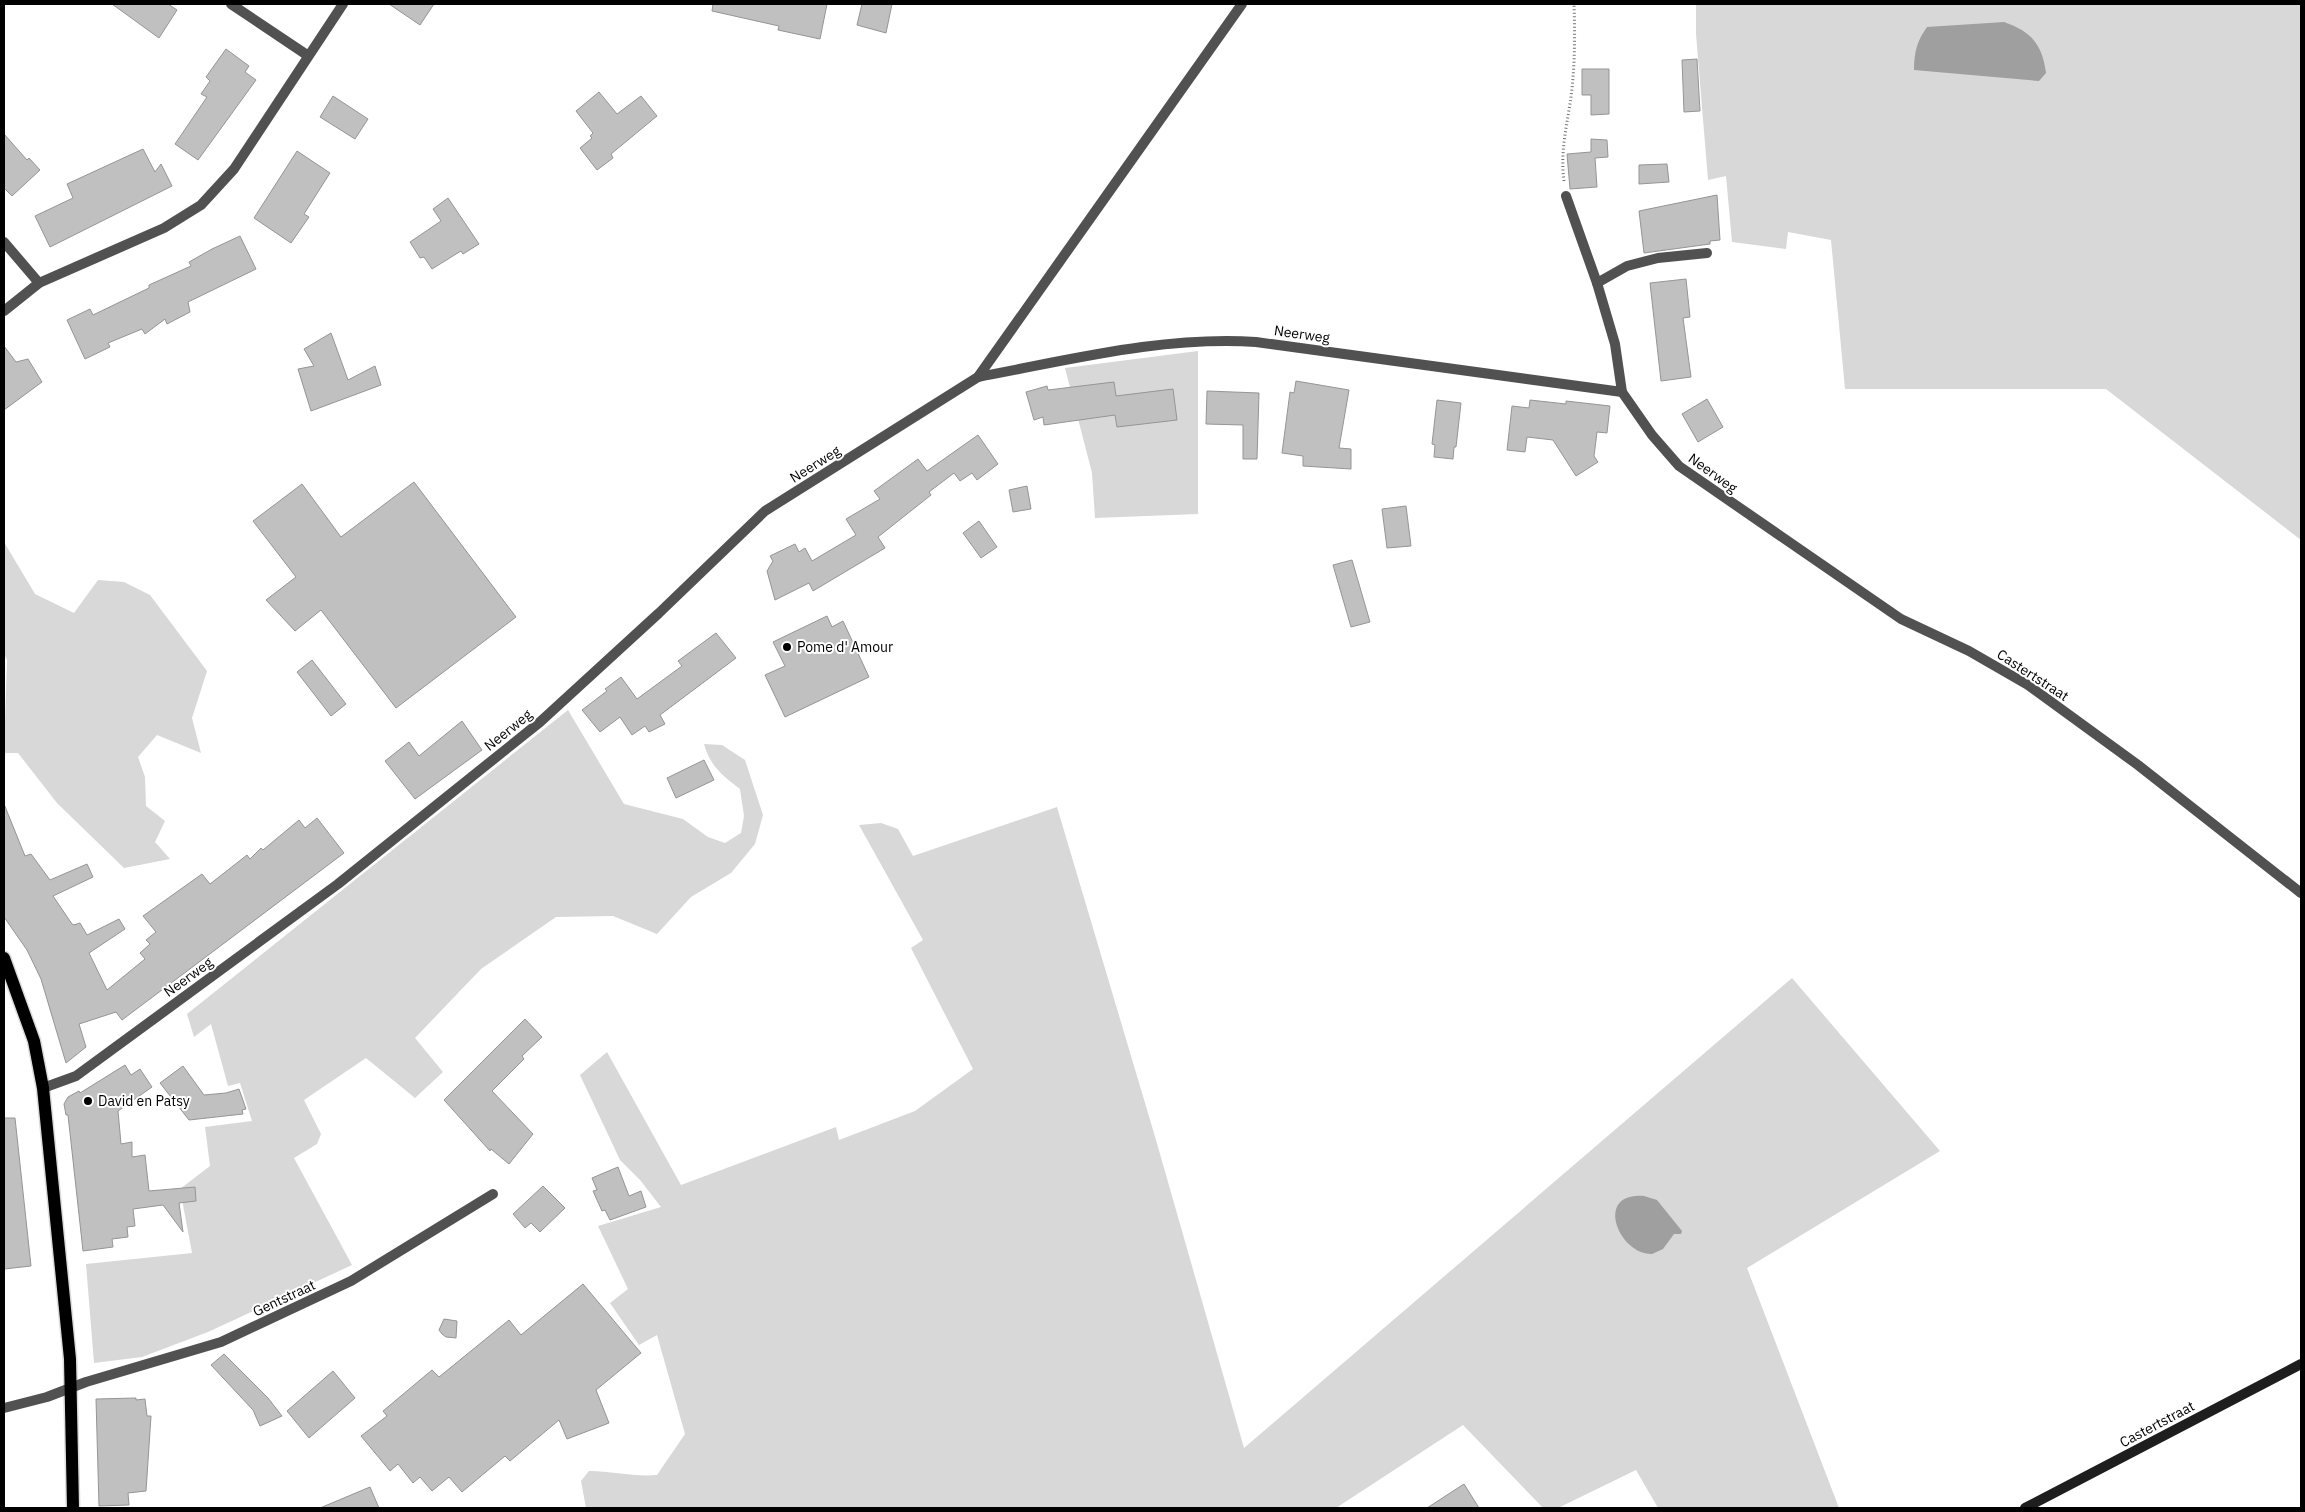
<svg xmlns="http://www.w3.org/2000/svg" width="2305" height="1512" font-family="'IBM Plex Sans',sans-serif">
	<rect width="100%" height="100%" fill="#fff"/>
	<g fill="#d8d8d8">
		<polygon points="1696,4 2301,4 2301,540 2106,389 1845,389 1831,240 1788,232 1786,249 1732,242 1726,176 1708,180 1696,34"/>
		<polygon points="1198,351 1198,514 1095,518 1092,473 1065,368"/>
		<polygon points="4,542 35,594 74,613 98,580 124,582 150,595 207,671 192,718 201,753 157,735 138,757 145,777 146,806 165,821 155,842 170,859 124,868 57,803 18,753 4,753 7,660 4,653"/>
		<path d="M 568,710 L 624,804 L 683,819 L 708,837 L 725,843 L 741,833 L 744,816 L 740,789 C 723,776 710,766 704,744 L 722,745 L 745,760 L 763,815 L 755,844 L 731,873 L 691,897 L 657,934 L 613,916 L 556,917 L 481,969 L 415,1038 L 443,1072 L 415,1098 L 366,1058 L 304,1100 L 321,1134 L 317,1144 L 294,1158 L 352,1265 L 208,1332 L 142,1357 L 94,1363 L 86,1264 L 192,1253 L 180,1189 L 210,1166 L 205,1127 L 252,1121 L 240,1083 L 228,1086 L 211,1024 L 194,1037 L 187,1014 Z"/>
		<path d="M 1057,807 L 1156,1140 L 1244,1448 L 1792,978 L 1940,1151 L 1747,1268 L 1839,1508 L 1658,1508 L 1636,1470 L 1558,1508 L 1543,1508 L 1463,1425 L 1336,1508 L 586,1508 L 581,1481 L 589,1471 C 612,1471 634,1477 657,1475 L 685,1434 L 657,1335 L 639,1345 L 610,1303 L 628,1289 L 598,1226 L 661,1207 L 640,1180 L 620,1160 L 580,1075 L 607,1052 L 681,1185 L 836,1127 L 839,1140 L 915,1111 L 973,1069 L 911,948 L 923,940 L 859,825 L 881,823 L 898,829 L 913,856 Z"/>
	</g>
	<g fill="#9f9f9f">
		<path d="M 2004,22 C 2032,32 2042,44 2046,73 L 2039,81 L 1914,70 C 1914,52 1917,41 1927,27 Z"/>
		<path d="M 1644,1196 L 1657,1200 L 1682,1231 L 1681,1234 L 1674,1234 L 1663,1249 L 1652,1254 C 1619,1255 1593,1192 1644,1196 Z"/>
	</g>
	<g fill="#c0c0c0" stroke="#959595">
		<polygon points="112,4 168,4 177,10 159,38"/>
		<polygon points="389,4 434,4 420,25"/>
		<polygon points="713,4 827,4 820,39 778,30 779,26 712,11"/>
		<polygon points="862,4 892,4 886,33 857,25"/>
		<polygon points="226,49 249,66 245,72 256,80 198,160 175,144 207,97 201,94 210,81 206,77"/>
		<polygon points="1697,59 1700,111 1684,112 1682,60"/>
		<polygon points="1582,69 1609,69 1609,114 1591,115 1591,95 1582,95"/>
		<polygon points="599,92 617,114 641,96 657,116 611,154 613,158 597,170 580,148 592,138 590,136 593,133 576,111"/>
		<polygon points="333,96 368,119 355,139 320,117"/>
		<polygon points="4,134 27,160 29,158 40,170 12,196 4,188"/>
		<polygon points="1591,139 1607,140 1608,157 1595,158 1597,187 1570,189 1567,154 1591,152"/>
		<polygon points="143,149 155,172 161,164 172,186 50,247 35,216 73,198 67,184"/>
		<polygon points="297,151 330,173 304,214 309,217 291,243 254,218"/>
		<polygon points="1667,164 1669,182 1639,184 1639,165"/>
		<polygon points="1717,195 1720,240 1710,241 1710,244 1644,253 1639,211"/>
		<polygon points="448,198 479,244 463,254 461,251 432,269 424,257 420,258 410,242 441,221 433,209"/>
		<polygon points="240,236 256,269 188,302 190,312 167,324 165,319 145,334 142,329 108,343 110,347 85,359 67,320 90,309 93,315 149,288 149,285 191,266 189,262 212,249"/>
		<polygon points="1686,279 1690,317 1683,318 1691,377 1661,381 1650,283"/>
		<polygon points="331,333 348,380 375,366 381,385 311,411 298,369 314,366 304,349"/>
		<polygon points="4,346 16,362 28,359 42,382 4,410"/>
		<polygon points="1296,381 1349,390 1339,448 1351,449 1351,469 1303,466 1303,456 1282,453 1290,392 1294,393"/>
		<polygon points="1114,382 1116,396 1173,389 1177,420 1117,427 1115,415 1044,425 1043,417 1034,420 1026,392 1047,386 1048,390"/>
		<polygon points="1207,391 1259,393 1257,459 1243,459 1243,425 1206,424"/>
		<polygon points="1707,399 1723,427 1698,442 1682,414"/>
		<polygon points="1437,400 1461,403 1456,447 1454,447 1453,459 1434,457 1435,445 1432,444"/>
		<polygon points="1530,400 1566,404 1566,401 1610,406 1607,433 1597,432 1594,456 1598,462 1576,476 1553,440 1527,437 1525,452 1507,450 1512,406 1529,408"/>
		<polygon points="978,435 998,464 977,480 972,473 960,481 954,473 929,492 931,495 878,537 885,548 813,591 809,583 775,600 767,571 773,561 770,556 795,544 799,552 805,548 812,561 856,535 846,519 880,499 874,491 918,459 927,471"/>
		<polygon points="414,482 516,617 396,708 321,610 295,631 266,600 296,577 253,521 302,484 341,537"/>
		<polygon points="1027,486 1031,509 1013,512 1009,490"/>
		<polygon points="1406,506 1411,546 1387,548 1382,509"/>
		<polygon points="979,521 997,547 981,558 963,533"/>
		<polygon points="1352,560 1370,622 1351,627 1333,565"/>
		<polygon points="827,616 832,627 843,621 869,677 785,717 765,675 785,666 773,642"/>
		<polygon points="716,633 736,658 660,715 665,724 649,732 645,726 632,735 620,717 600,732 582,710 607,691 605,689 621,677 637,699 682,666 678,661"/>
		<polygon points="312,660 346,704 331,716 297,672"/>
		<polygon points="462,721 482,750 415,799 385,761 409,742 419,756"/>
		<polygon points="704,760 714,780 676,798 667,778"/>
		<polygon points="4,804 25,856 31,854 50,880 87,864 93,877 53,896 72,924 74,925 80,923 87,935 119,919 125,929 89,953 107,990 145,959 140,953 150,944 146,940 156,932 143,916 202,874 210,884 247,855 250,859 261,848 263,850 299,820 305,828 317,818 344,853 122,1020 116,1012 79,1024 86,1047 66,1063 41,979 27,950 4,917"/>
		<polygon points="525,1019 542,1037 522,1056 524,1059 492,1091 533,1134 509,1164 491,1149 490,1151 444,1100"/>
		<polygon points="125,1065 131,1075 140,1069 152,1087 118,1111 121,1144 132,1142 132,1157 145,1155 149,1191 195,1187 196,1201 179,1203 183,1232 163,1205 133,1209 135,1226 127,1227 128,1237 112,1239 113,1247 83,1251 68,1115 66,1115 64,1104 68,1097 79,1091 80,1093"/>
		<polygon points="183,1066 204,1095 226,1093 239,1089 246,1109 242,1110 243,1114 189,1120 160,1083"/>
		<polygon points="4,1118 15,1118 31,1266 4,1269"/>
		<polygon points="618,1167 629,1196 641,1191 646,1207 610,1220 605,1210 602,1211 593,1191 597,1190 592,1178"/>
		<polygon points="543,1186 565,1208 540,1232 531,1223 525,1228 513,1214"/>
		<polygon points="583,1284 641,1353 596,1390 609,1423 567,1439 559,1420 510,1461 505,1456 462,1492 449,1477 432,1491 420,1477 413,1483 398,1464 390,1471 361,1436 387,1416 383,1411 432,1370 439,1377 509,1320 521,1335"/>
		<polygon points="444,1319 457,1321 456,1338 446,1337 442,1334 439,1330"/>
		<polygon points="224,1354 268,1398 282,1416 260,1426 253,1410 211,1365"/>
		<polygon points="333,1371 355,1398 309,1438 287,1411"/>
		<polygon points="136,1398 136,1400 145,1399 147,1416 151,1416 146,1491 128,1493 129,1505 99,1506 96,1399"/>
		<polygon points="1464,1484 1479,1508 1427,1508"/>
		<polygon points="370,1487 379,1508 320,1508"/>
	</g>
	<g fill="none" stroke-linecap="round" stroke-linejoin="round">
		<defs>
			<polyline id="primary" points="4,958 34,1041 43,1088 70,1359 73,1508"/>
		</defs>
		<use href="#primary" stroke="#dbdbdb" stroke-width="15"/>
		<path stroke="#737373" stroke-width="3" stroke-dasharray="1 2.5" stroke-linecap="butt" d="M 1564,181 C 1560,152 1567,125 1571,97 C 1575,66 1575,35 1574,4"/>
		<g stroke="#515151" stroke-width="10">
			<polyline points="231,4 307,55"/>
			<polyline points="1566,196 1597,283 1615,344 1622,392 1652,435 1679,466 1901,619 1969,651 2028,685 2138,765 2301,893"/>
			<polyline points="4,242 39,283"/>
			<polyline points="1597,283 1627,266 1658,258 1707,253"/>
			<polyline points="4,311 39,283 164,228 201,205 234,169 343,4"/>
			<path d="M 978,377 C 1070,360 1162,336 1256,342 L 1622,392"/>
			<polyline points="43,1088 76,1076 338,884 540,722 659,613 765,511 978,377 1242,4"/>
			<polyline points="4,1408 47,1397 86,1382 221,1342 351,1281 493,1194"/>
		</g>
		<polyline stroke="#1e1e1e" stroke-width="10" points="2025,1508 2301,1364"/>
		<use href="#primary" stroke="#000" stroke-width="12"/>
	</g>
	<g fill="#000" stroke="#fff" stroke-width="2">
		<circle cx="787" cy="647" r="5"/>
		<circle cx="88" cy="1101" r="5"/>
	</g>
	<g text-anchor="middle" stroke-width="4" stroke-linejoin="round" paint-order="stroke">
		<g font-size="14" fill="#000" stroke="#fff">
			<text transform="translate(1302 334) rotate(8)" y="5">Neerweg</text>
			<text transform="translate(815 464) rotate(-32)" y="5">Neerweg</text>
			<text transform="translate(1713 473) rotate(36)" y="5">Neerweg</text>
			<text transform="translate(2033 675) rotate(33)" y="5">Castertstraat</text>
			<text transform="translate(508 730) rotate(-39)" y="5">Neerweg</text>
			<text transform="translate(188 977) rotate(-36)" y="5">Neerweg</text>
			<text transform="translate(284 1298) rotate(-25)" y="5">Gentstraat</text>
			<text transform="translate(2157 1424) rotate(-28)" y="5">Castertstraat</text>
		</g>
		<g font-size="14" fill="#000" stroke="#fff" text-anchor="start">
			<text x="797" y="652">Pome d' Amour</text>
			<text x="98" y="1106">David en Patsy</text>
		</g>
	</g>
	<rect width="2305" height="1512" fill="none" stroke="#000000" stroke-width="10"/>
</svg>
